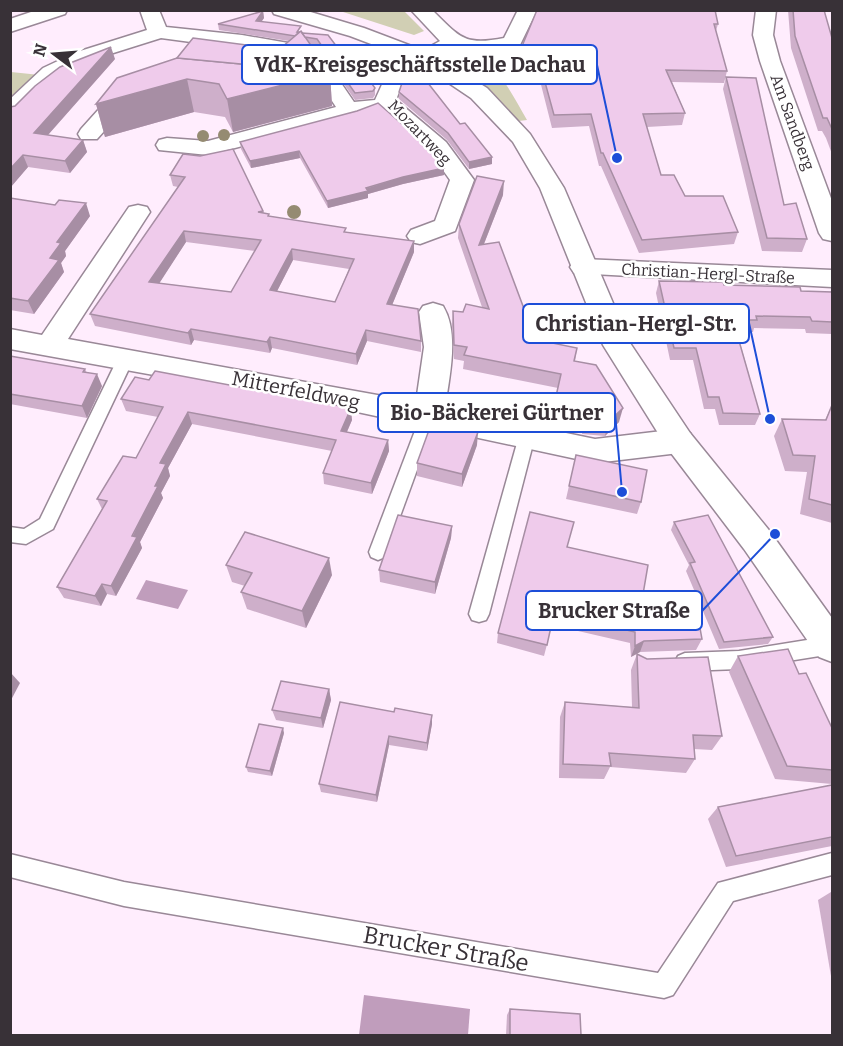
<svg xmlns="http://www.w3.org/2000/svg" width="843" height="1046" font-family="Bitter,serif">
	<rect width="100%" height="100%" fill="#ffedfd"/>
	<g fill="#d1cfb4">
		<polygon points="340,11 404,11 424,31 414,35"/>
		<path d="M 456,49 C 495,56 509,89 527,120 L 519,121 L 492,92 L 446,61 L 443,54 Z"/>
		<polygon points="11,72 40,75 11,103"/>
	</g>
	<g fill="#c09dbc">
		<polygon points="146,580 188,590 178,609 136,599"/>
		<polygon points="364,995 470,1009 468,1035 359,1035"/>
	</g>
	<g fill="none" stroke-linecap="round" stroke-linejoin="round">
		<defs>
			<g id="lane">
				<polygon points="125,355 133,360 53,529 26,544 10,542 10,527 24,529 40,519 117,360"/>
				<polygon points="429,409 437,415 387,552 385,557 378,560 371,557 369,552 421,415"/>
				<polygon points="527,430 535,436 489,614 486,620 479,622 472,620 469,614 519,436"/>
				<polygon points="832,636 832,654 739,669 685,671 678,668 675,662 678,656 685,653 739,651"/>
				<polygon points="832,853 832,875 733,901 673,995 664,998 124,906 10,877 10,854 124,882 658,973 718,883"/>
			</g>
			<g id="street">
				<polygon points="37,10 67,10 65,14 10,32 10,19"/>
				<path d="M 140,10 L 159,10 L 166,27 L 242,35 L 317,48 L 354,102 L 375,100 L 389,69 L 440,41 L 411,10 L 432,10 C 460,37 463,46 504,38 L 518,10 L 537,10 L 519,47 L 481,55 L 456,49 L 405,76 L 396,100 L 446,142 L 474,180 L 455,231 L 420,244 L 411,242 L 407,236 L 411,230 L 435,221 L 450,180 L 430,152 L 379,107 L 357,116 L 208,155 L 159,150 L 156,145 L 159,140 L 167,138 L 208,141 L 336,107 L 303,57 L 161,38 L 91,60 L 57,76 L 18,117 L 10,118 L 10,99 L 43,68 L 77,52 L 147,30 Z"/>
				<polygon points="756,10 776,10 773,35 780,61 832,201 832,241 823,239 819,233 760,61 753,35"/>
				<polygon points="136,91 144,92 147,97 144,102 124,109 97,139 81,139 78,134 81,129 108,99"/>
				<path d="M 138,205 L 147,207 L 150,212 L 68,339 L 416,402 L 424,347 L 419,312 L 423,306 L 433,303 L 443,306 C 460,334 449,377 445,408 L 595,439 L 679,429 L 690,433 L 694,441 L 690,449 L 679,453 L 595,463 L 348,410 L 10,349 L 10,329 L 42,335 L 129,207 Z"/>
				<polygon points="583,259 832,270 832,287 574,273 570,267 574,261"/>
			</g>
			<polygon id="secondary" points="272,10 304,10 364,28 430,53 487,88 530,134 564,188 630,343 690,433 768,529 832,618 832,662 819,657 744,549 668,449 603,345 540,188 513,142 471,98 416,61 350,36 274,14"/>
		</defs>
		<use href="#lane" stroke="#998897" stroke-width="3"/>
		<use href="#street" stroke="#998897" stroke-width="3"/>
		<use href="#secondary" stroke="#998897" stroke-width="3"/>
		<use href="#lane" fill="#fff" fill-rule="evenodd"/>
		<use href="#street" fill="#fff" fill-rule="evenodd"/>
		<use href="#secondary" fill="#fff" fill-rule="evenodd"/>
	</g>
	<g fill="#958b72">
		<circle cx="224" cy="135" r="6"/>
		<circle cx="203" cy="136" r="6"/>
		<circle cx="294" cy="212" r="7"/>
	</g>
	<g fill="#ceafca" fill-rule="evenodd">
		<polygon points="537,10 718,24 716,31 727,71 724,83 672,82 685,113 682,125 647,127 661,175 685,196 738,232 734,244 639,253 601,166 599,166 589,126 552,128 536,65 519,63 520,51"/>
		<polygon points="788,10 824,10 832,38 832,154 826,138 822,131 818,131 791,48"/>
		<polygon points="263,11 264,18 261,22 302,33 328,35 346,59 375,88 375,95 373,98 355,100 317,46 310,45 330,73 332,106 233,132 225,117 194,112 105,137 96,104 277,49 278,51 289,41 219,30 218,24"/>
		<polygon points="115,59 48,135 83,140 87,152 70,173 28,167 10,188 10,107 15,106"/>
		<polygon points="726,77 784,205 807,239 802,252 762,251 723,89"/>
		<polygon points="399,92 460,124 492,157 492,164 469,169 447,140 399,99"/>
		<polygon points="240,142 444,175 403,184 368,194 368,198 328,208 300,158 251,168 241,149"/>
		<path d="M 183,154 L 263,211 L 264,213 L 270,217 L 347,232 L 414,252 L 392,305 L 421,341 L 421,352 L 367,341 L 357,365 L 272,348 L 270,353 L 194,340 L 191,345 L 95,326 L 90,314 L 178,187 L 173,186 L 170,175 ZM 186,242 L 255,251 L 231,292 L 159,283 ZM 293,260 L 349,269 L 335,302 L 277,291 Z"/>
		<polygon points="503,195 484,244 526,314 556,334 553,343 577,348 575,361 619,422 605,436 582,434 584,425 552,419 558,388 463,369 464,361 454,359 452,325 453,311 463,312 482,307 458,238 459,224"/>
		<polygon points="10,198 90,216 65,251 66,256 61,263 64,272 34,314 10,310"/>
		<polygon points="659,281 801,291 832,292 832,334 806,333 805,329 754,328 753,332 737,332 760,414 755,425 719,425 715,409 704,409 693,360 670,360 656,293"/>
		<polygon points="10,356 85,369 87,373 102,386 87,418 10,404"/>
		<polygon points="121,399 352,420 347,432 388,440 389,451 372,494 324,484 323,473 332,451 192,424 168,468 170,476 161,493 163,498 140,542 142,548 116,596 107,594 101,606 64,598 57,587 102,509 97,499 136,458 158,417 126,411"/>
		<polygon points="832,405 832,523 800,514 807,472 785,471 774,436 782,419 825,420"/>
		<polygon points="477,445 462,487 417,476 417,463"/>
		<polygon points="576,455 641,502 637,514 566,499"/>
		<polygon points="674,522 773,637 768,644 719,649 686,571 689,565 671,530"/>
		<polygon points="452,526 451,538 435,594 380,582 379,570"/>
		<polygon points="568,547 642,600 702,639 696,650 640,652 631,657 630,643 552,625 544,656 497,643 498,633"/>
		<polygon points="226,565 332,575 306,628 247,609 241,592 245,586 232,582"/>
		<polygon points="637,654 722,736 712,750 694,749 695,759 686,773 610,767 604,779 559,778 560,717 565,702 632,707 631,670"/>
		<polygon points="738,656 799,674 832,728 832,784 775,779 729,672"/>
		<polygon points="329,689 331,700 323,728 276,720 272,710"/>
		<polygon points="340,702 432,724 427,751 389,745 377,802 321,792 319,784"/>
		<polygon points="284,733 272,776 248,772 246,767"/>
		<polygon points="832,785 832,846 726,867 708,819 718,807"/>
		<polygon points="831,892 832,892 832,982 818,900"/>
		<polygon points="510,1009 581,1035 506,1035 507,1015"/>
	</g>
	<g fill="#a78ea4">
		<polygon points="263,11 264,18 257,28 256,21"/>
		<polygon points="111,47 115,59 39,145 34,133"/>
		<polygon points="330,73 332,106 233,132 227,99"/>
		<polygon points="187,79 194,112 105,137 96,104"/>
		<polygon points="83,140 87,152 70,173 65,161"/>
		<polygon points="299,151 300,158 251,168 250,161"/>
		<polygon points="23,155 28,167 10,188 10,169"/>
		<polygon points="492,157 492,164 469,169 469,162"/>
		<polygon points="444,168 444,175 403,184 368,194 368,198 328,208 327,201 403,177"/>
		<polygon points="504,181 503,195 478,259 479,245"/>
		<polygon points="86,203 90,216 65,251 66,256 61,263 64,272 34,314 28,301 50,258 57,242"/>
		<polygon points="184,231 186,242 153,293 149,282"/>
		<polygon points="414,241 414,252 388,315 387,304"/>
		<polygon points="292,249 293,260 272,301 270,290"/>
		<polygon points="558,319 556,334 549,357 552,343"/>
		<polygon points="191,329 194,340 191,345 188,333"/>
		<polygon points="366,330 367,341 357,365 356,354"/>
		<polygon points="270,337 272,348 270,353 267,342"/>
		<polygon points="97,374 102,386 87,418 82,406"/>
		<polygon points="351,408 352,420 342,443 341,431"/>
		<polygon points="623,408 619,422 605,436 608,422"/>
		<polygon points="188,412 192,424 168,468 170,476 161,493 163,498 140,542 142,548 116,596 111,586 155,486 160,463"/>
		<polygon points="478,432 477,445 462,487 462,474"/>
		<polygon points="388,440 389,451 372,494 371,483"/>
		<polygon points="452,526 451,538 435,594 435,582"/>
		<polygon points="329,558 332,575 306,628 302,611"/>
		<polygon points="102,584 107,594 101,606 95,596"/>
		<polygon points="644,641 640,652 631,657 635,646"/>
		<polygon points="10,672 20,683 10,702"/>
		<polygon points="329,689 331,700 323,728 321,718"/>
		<polygon points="432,715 432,724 427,751 427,743"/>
		<polygon points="283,728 284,733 272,776 270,771"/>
		<polygon points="389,736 389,745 377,802 376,795"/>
	</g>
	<g fill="#efcbeb" stroke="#a78ea4" stroke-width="1.5" fill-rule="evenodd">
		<polygon points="537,10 715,10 718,24 714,24 727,71 666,70 685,113 643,114 661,175 674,175 685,196 723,196 738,232 642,240 603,153 601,153 591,114 554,115 537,53 520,51"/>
		<polygon points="793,10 824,10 832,38 832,129 827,118 823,118 795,36"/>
		<polygon points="263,11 256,21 301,26 297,32 299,32 295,36 218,24"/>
		<polygon points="301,31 330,73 227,99 219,84 187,79 96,104 117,78 177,58 241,64 257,61 276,52"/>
		<polygon points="302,33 328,35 346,59 353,58 375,88 373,91 355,93 317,39 305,37"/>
		<polygon points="193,38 277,49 273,53 257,61 241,64 177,58"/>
		<polygon points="111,47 34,133 83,140 65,161 23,155 10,169 10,107 15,106 35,86 60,67"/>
		<polygon points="726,77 756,78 784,205 796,203 807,239 767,238"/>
		<polygon points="424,78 460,124 465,123 492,157 469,162 448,133 399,92 402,83"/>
		<polygon points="378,103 428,147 444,168 403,177 366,188 368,191 327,201 299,151 250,161 240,142 357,111"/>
		<path d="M 233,149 L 263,211 L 258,212 L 269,214 L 268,216 L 346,228 L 344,232 L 414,241 L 387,304 L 418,309 L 421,341 L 366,330 L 356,354 L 270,337 L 267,342 L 191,329 L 188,333 L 90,314 L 185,177 L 170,175 L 183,154 L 200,156 ZM 184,231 L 261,240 L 231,292 L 149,282 ZM 292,249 L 354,259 L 335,302 L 270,290 Z"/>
		<polygon points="477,176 504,181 479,245 499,242 526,314 558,319 552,343 577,348 574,361 596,365 623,408 608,422 585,420 587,412 554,405 561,374 464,355 467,347 454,345 453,311 463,312 466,304 489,309 459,224"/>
		<polygon points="10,198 55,205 59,200 86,203 57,242 61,243 50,258 59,260 28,301 10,298"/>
		<polygon points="659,281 723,282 724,285 800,287 801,291 832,292 832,322 812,321 810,317 756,316 757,320 733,320 760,414 723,413 719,397 708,397 696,348 674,348"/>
		<polygon points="10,356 85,369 83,372 97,374 82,406 10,394"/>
		<polygon points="155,371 351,408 341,431 388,440 371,483 323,473 336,440 188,412 160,463 166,464 155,486 158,486 132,536 137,537 111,586 102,584 95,596 57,587 107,501 97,499 123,456 136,458 163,407 121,399 135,377 149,380"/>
		<polygon points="832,405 832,505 809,499 815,456 793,455 782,419 826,420"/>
		<polygon points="442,424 478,432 462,474 417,463 429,430 439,432"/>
		<polygon points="576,455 647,470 641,502 569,486"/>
		<polygon points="530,512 574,522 567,547 648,565 642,600 695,601 702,639 644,641 635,646 635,632 554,613 547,645 498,633"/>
		<polygon points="398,515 452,526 435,582 379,570"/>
		<polygon points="708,515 773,637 724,642 690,563 695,562 674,522"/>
		<polygon points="245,532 329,558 302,611 241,592 252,573 226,565"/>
		<polygon points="788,649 799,674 806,673 832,728 832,770 787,766 738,656"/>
		<polygon points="637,654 647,659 708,657 722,736 693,735 695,759 609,753 611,766 563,764 565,702 639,708"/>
		<polygon points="281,681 329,689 321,718 272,710"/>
		<polygon points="340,702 394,712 395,708 432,715 427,743 389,736 376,795 319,784"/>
		<polygon points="259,724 283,728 270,771 246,767"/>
		<polygon points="832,785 832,837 736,856 718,807"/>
		<polygon points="510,1009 580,1014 581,1035 510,1035"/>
	</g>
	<g text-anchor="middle" stroke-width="5" stroke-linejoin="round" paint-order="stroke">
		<g font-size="16" fill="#383137" stroke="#fff">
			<text transform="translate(793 122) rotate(70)" y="6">Am Sandberg</text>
			<text transform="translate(420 132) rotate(46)" y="6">Mozartweg</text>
			<text transform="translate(708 273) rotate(3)" y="6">Christian-Hergl-Straße</text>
		</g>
		<g font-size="20" fill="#383137" stroke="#fff">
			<text transform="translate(296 390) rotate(11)" y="7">Mitterfeldweg</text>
		</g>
		<g font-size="24" fill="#383137" stroke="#fff">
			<text transform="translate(446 949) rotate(10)" y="8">Brucker Straße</text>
		</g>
	</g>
	<path fill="none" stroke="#1d4ed8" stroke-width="2" d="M617 158L597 65M770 419L749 323M622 492L615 413M775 534L702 611"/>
	<g fill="#1d4ed8" stroke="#fff" stroke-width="2">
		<circle cx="617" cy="158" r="6"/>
		<circle cx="770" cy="419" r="6"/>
		<circle cx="622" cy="492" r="6"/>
		<circle cx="775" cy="534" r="6"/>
	</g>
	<g fill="#fff" stroke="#1d4ed8" stroke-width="2">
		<rect x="242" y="45" width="355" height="39" rx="6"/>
		<rect x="523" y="304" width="226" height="39" rx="6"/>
		<rect x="378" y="393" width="237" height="39" rx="6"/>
		<rect x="526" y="591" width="176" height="39" rx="6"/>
	</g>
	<g font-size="21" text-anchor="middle" font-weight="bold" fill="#383137">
		<text x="420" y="72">VdK-Kreisgeschäftsstelle Dachau</text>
		<text x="636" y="331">Christian-Hergl-Str.</text>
		<text x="497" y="420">Bio-Bäckerei Gürtner</text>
		<text x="614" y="618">Brucker Straße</text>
	</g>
	<rect width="843" height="1046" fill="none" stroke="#383137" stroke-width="24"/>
	<g transform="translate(54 54) rotate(286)" stroke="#ffffff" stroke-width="4.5" paint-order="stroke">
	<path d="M0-4.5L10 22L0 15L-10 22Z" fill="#383137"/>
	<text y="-9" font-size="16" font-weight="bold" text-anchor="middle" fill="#383137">N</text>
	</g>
</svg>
